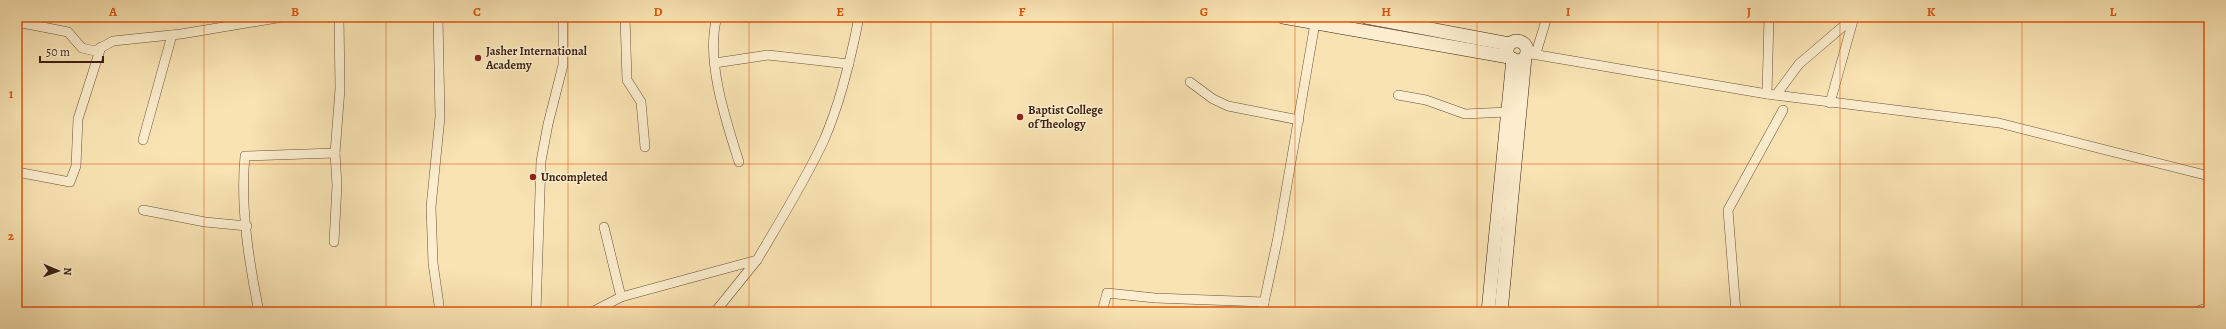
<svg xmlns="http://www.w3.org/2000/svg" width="2226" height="329" font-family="Alegreya,serif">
	<rect width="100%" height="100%" fill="#f9e3b2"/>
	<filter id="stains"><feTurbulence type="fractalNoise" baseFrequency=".005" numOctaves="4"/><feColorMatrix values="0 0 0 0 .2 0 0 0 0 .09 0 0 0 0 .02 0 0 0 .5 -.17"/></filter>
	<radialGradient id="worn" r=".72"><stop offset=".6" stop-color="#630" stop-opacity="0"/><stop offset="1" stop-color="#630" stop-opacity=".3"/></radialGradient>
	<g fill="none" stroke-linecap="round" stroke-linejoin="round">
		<defs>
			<g id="street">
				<polyline points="438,17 440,117 431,207 433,263 440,312"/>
				<polyline points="625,17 627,80 641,102 645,147"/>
				<path d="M 717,17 C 705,59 726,121 739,162"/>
				<polyline points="17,22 68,32 82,48 95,51 113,41 181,34 283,17"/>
				<polyline points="1526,53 1767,94 1999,123 2209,176"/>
				<polyline points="1536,53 1547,17"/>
				<polyline points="715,63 768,55 849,64"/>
				<polyline points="1190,82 1213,99 1228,106 1299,120"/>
				<polyline points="1767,94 1769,17"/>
				<polyline points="1398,95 1426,100 1465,114 1507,112"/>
				<polyline points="1776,95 1799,64 1854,17"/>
				<polyline points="1830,103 1854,17"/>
				<polyline points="143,140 172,35"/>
				<polyline points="17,172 70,182 76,166 78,119 101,47"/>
				<polyline points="143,210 205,222 247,226"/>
				<polyline points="604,227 621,297"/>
				<polyline points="334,242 337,185 335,153 340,89 339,17"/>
				<path d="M 259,312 C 249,262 240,207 245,156 L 335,153"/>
				<polyline points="536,312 541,161 548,124 563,65 563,17"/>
				<path d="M 592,312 L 621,297 L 757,260 C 780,221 805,181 824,140 C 841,101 851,58 859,17"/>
				<polyline points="715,312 757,260"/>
				<polyline points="1102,312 1107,293 1155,298 1264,302"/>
				<polyline points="1262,312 1278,237 1315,23"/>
				<polyline points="1736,312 1728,210 1783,110"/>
				<polyline points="2196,312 2209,307"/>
			</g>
			<g id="secondary">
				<polyline points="1283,17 1509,57"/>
				<polyline points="1366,17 1509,44"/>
				<circle cx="1517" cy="51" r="10"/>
				<polyline points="1488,312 1513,59"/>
				<polyline points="1501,312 1525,57"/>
			</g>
		</defs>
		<use href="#street" stroke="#6a503b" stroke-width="10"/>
		<use href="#secondary" stroke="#3b1f13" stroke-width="14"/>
		<use href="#street" stroke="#fbedcd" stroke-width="9"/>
		<use href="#secondary" stroke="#fbedcd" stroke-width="13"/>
	</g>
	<path fill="none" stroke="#df560c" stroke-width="1" stroke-opacity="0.55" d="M 204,17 L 204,312M 386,17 L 386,312M 568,17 L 568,312M 749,17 L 749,312M 931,17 L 931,312M 1113,17 L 1113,312M 1295,17 L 1295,312M 1477,17 L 1477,312M 1658,17 L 1658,312M 1840,17 L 1840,312M 2022,17 L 2022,312M 17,164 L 2209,164"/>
	<g fill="#8f2418" stroke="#fbedcd" stroke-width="1.5">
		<circle cx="478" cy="58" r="4"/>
		<circle cx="1020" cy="117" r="4"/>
		<circle cx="533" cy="177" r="4"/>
	</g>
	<g text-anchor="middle" stroke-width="3" stroke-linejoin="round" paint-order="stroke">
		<g font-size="12" font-weight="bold" fill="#3b1f13" stroke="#fbedcd" text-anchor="start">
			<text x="486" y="55">Jasher International<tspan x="486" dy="14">Academy</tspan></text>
			<text x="1028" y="114">Baptist College<tspan x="1028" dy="14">of Theology</tspan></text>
			<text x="541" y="181">Uncompleted</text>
		</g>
	</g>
	<rect width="2226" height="329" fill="none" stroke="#f9e3b2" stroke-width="44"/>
	<g transform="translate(58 271) rotate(92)" stroke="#fbedcd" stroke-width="3" paint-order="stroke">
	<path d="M0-3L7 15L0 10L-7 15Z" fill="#3b1f13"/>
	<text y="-6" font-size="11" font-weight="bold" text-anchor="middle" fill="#3b1f13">N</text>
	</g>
	<path d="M40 56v6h63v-6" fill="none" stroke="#3b1f13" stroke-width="2"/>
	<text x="46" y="56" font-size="12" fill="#3b1f13" stroke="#fbedcd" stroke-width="3" paint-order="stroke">50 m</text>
	<rect x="22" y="22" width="2182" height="285" fill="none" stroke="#df560c" stroke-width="1.5"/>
	<g font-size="13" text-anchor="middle" font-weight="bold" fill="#df560c">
		<text x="113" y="16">A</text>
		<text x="295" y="16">B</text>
		<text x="477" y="16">C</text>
		<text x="658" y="16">D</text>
		<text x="840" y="16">E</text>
		<text x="1022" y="16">F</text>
		<text x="1204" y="16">G</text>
		<text x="1386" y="16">H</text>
		<text x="1568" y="16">I</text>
		<text x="1749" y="16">J</text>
		<text x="1931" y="16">K</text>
		<text x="2113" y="16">L</text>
		<text x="11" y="98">1</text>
		<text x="11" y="240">2</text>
	</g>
	<rect width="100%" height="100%" filter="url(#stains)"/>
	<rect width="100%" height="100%" fill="url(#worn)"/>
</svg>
